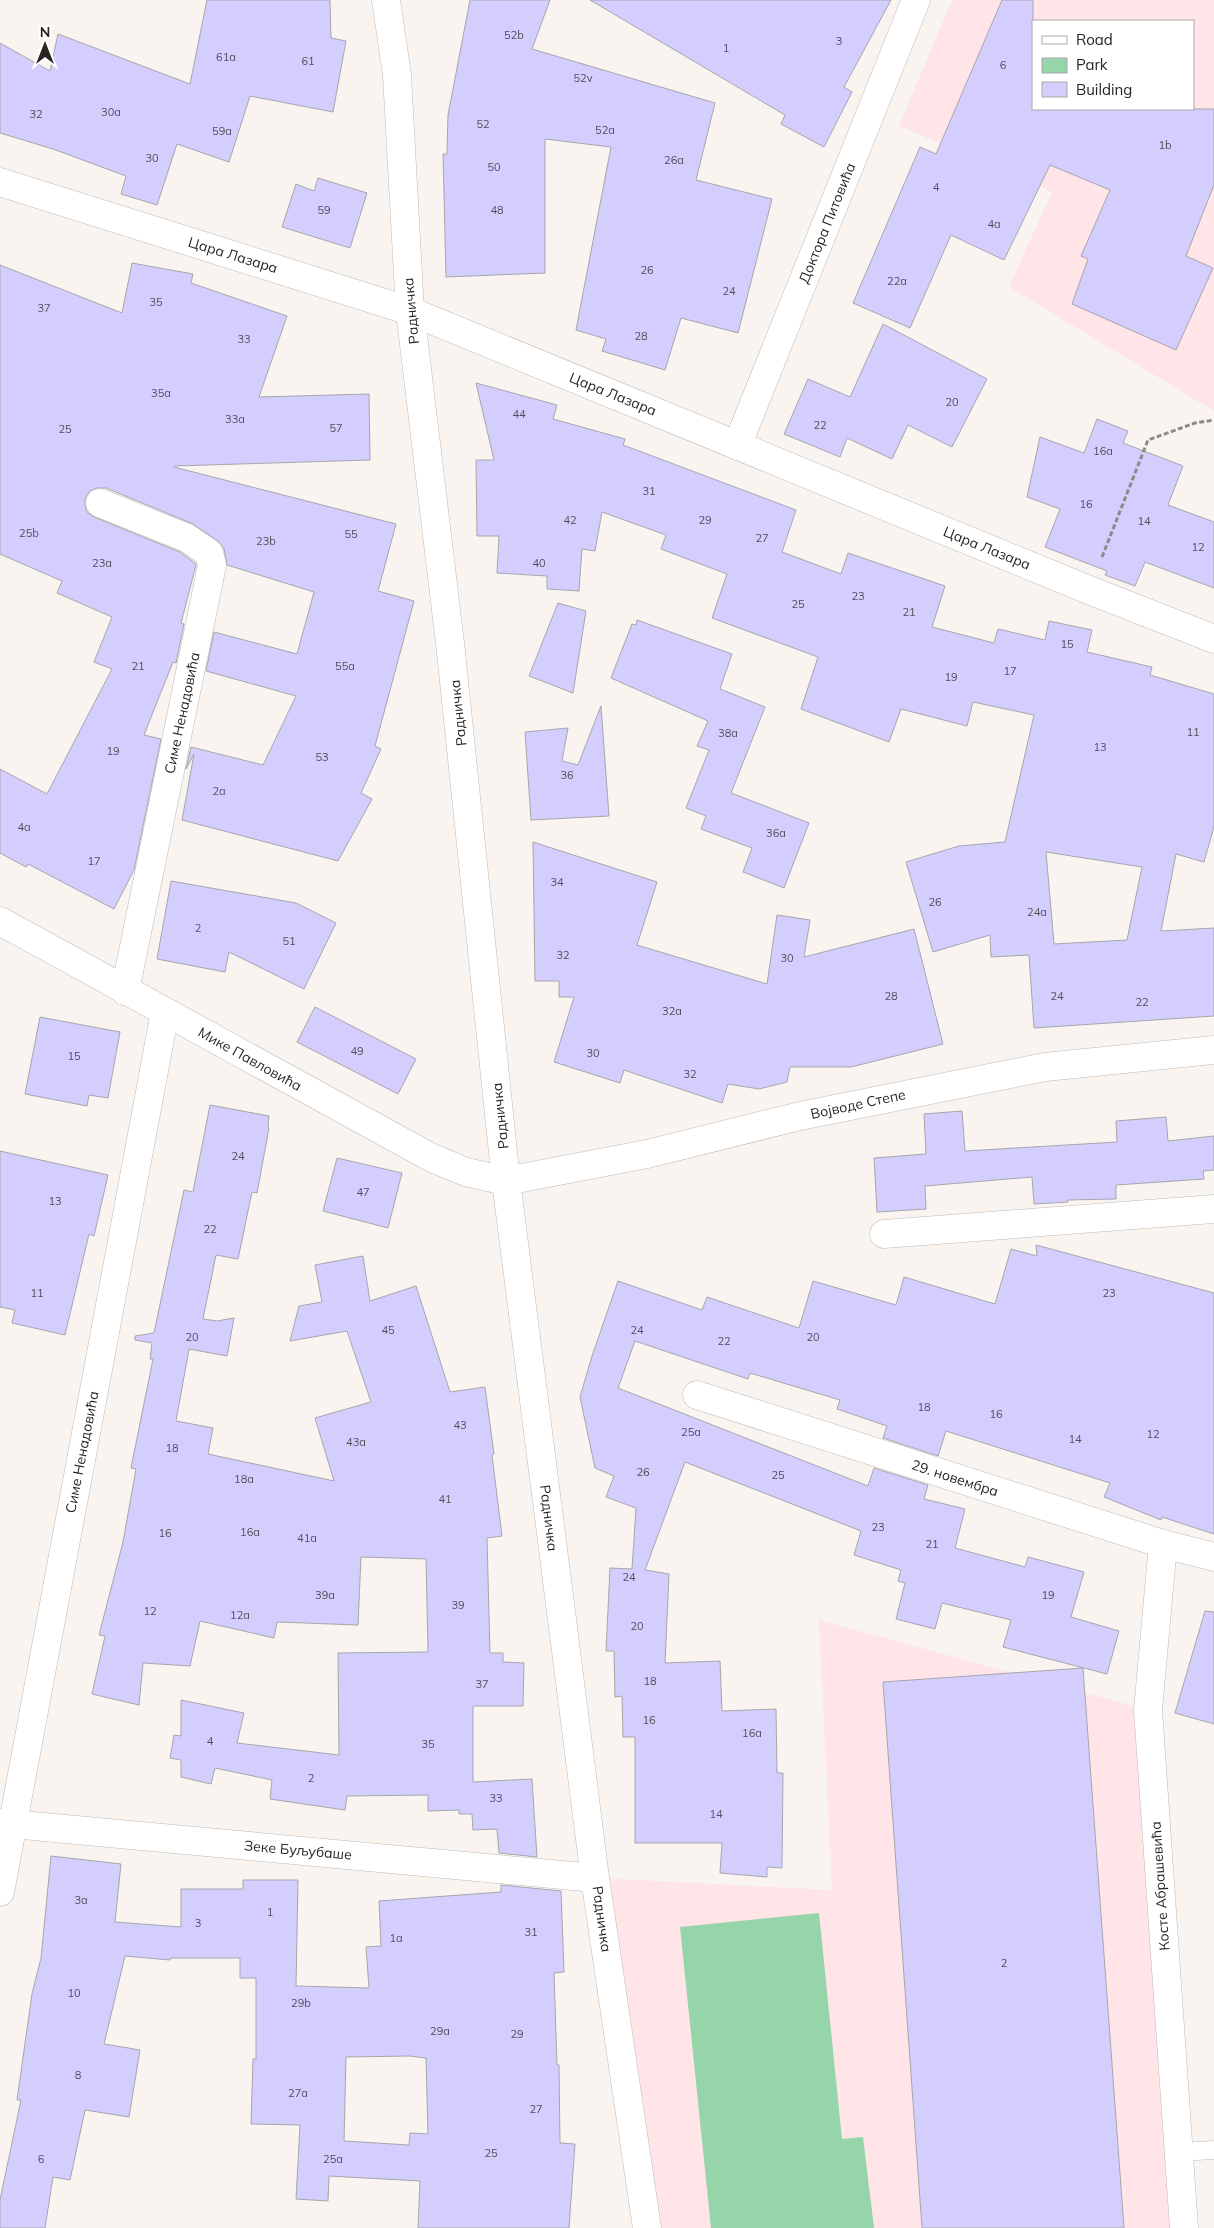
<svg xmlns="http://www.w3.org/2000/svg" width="1214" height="2228" font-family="Mulish,sans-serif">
	<rect width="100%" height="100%" fill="#f9f4f0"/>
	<g fill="#ffe4e8" fill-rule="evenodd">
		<path d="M 952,0 L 1214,0 L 1214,411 L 1009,287 L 1052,192 L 899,126 ZM 1033,21 L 1193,21 L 1193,109 L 1033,109 Z"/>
		<polygon points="819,1620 1148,1710 1184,2228 646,2228 595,1878 832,1890"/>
	</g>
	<polygon fill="#96d4aa" points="819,1913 842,2139 863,2137 874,2228 711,2228 680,1927"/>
	<g fill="#d4cefe" stroke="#a6a6ab" fill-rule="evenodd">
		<polygon points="207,0 330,0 331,38 346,41 333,112 250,96 229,162 177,144 157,205 121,194 126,176 53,149 0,133 0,43 50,71 58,34 190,84"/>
		<polygon points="470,0 550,0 532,49 715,103 696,180 772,199 738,333 681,318 665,370 602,351 606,339 576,330 611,147 545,139 545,273 446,277 443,154 447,154 448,115"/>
		<polygon points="590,0 891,0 844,87 852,92 824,147 781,124 785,115"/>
		<polygon points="1002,0 1033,0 1033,109 1214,109 1214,185 1186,256 1213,268 1176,350 1072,304 1088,259 1081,256 1110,190 1050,165 1004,260 951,235 910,328 853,303 920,147 936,154"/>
		<polygon points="318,178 367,193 350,248 282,227 296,184 314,191"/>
		<polygon points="132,263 193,274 191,283 287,316 259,397 369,394 370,460 174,466 174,467 396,524 378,591 414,601 375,746 381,749 361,793 372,799 338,861 182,820 194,754 186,769 191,747 263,765 296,696 206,671 214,632 297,654 314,592 227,565 224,549 218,541 193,524 106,488 97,488 90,491 85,498 85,505 87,512 94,517 180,552 195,563 196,565 181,623 184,624 176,663 173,662 144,735 161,739 134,870 114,909 28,864 26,867 0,853 0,769 47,794 112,669 94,662 112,617 57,593 62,581 0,554 0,265 122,313"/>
		<polygon points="883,324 987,379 952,447 908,425 892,459 847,438 840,457 784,434 808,379 850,397"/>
		<path d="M 476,383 L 557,405 L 553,419 L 625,439 L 623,445 L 796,510 L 782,552 L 841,574 L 848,553 L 945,586 L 932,627 L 994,643 L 998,629 L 1045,640 L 1049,621 L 1092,630 L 1087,652 L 1152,667 L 1150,675 L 1214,694 L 1214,827 L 1204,862 L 1176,854 L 1161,931 L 1214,928 L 1214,1016 L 1034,1028 L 1029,955 L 991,957 L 990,935 L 933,952 L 906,862 L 959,846 L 1005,842 L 1034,715 L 973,702 L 967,726 L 901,709 L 889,742 L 801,709 L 818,657 L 712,618 L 727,574 L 661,549 L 666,535 L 602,512 L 595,551 L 582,549 L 579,591 L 547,589 L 547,576 L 497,573 L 499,536 L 477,536 L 476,460 L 494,460 ZM 1046,852 L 1142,867 L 1127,940 L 1054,944 Z"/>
		<polygon points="1097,419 1128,431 1123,443 1183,466 1168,505 1214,522 1214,588 1145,562 1135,586 1105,575 1107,571 1045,547 1060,509 1027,497 1040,437 1084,453"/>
		<polygon points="558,603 586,611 573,693 529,676"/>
		<polygon points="637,620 732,654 720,689 765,707 731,793 809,823 784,888 743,872 752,848 701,829 706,816 686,808 709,750 697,746 708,721 611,678 632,624 636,625"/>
		<polygon points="601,706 609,816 531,820 525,732 568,728 562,761 578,765"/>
		<polygon points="533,842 657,882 637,945 767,984 777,915 810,920 804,957 914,929 943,1044 851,1067 790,1067 787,1082 759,1089 728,1084 722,1103 624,1070 620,1083 554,1062 574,997 559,997 559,981 535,981"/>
		<polygon points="171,881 296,903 336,923 304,989 229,952 225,972 157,959"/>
		<polygon points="315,1007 416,1059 398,1094 297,1042"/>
		<polygon points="40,1017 120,1032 108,1098 89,1095 87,1106 25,1094"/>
		<polygon points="210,1105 269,1116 268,1127 269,1128 257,1193 252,1192 238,1259 216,1255 203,1319 217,1321 234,1318 227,1356 189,1349 176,1421 213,1428 208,1454 334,1481 315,1418 371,1402 347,1331 290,1341 299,1306 322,1302 315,1265 363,1256 370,1301 416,1286 450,1392 485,1387 494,1454 492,1455 502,1536 487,1538 490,1653 503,1653 503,1662 524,1663 523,1706 473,1706 473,1782 532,1779 537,1857 499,1853 497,1829 473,1830 472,1814 459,1814 459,1810 428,1811 428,1795 347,1796 345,1810 270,1799 272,1780 215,1768 211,1784 181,1777 181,1760 170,1758 174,1735 181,1736 181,1700 244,1713 237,1743 339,1755 338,1653 428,1652 426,1559 361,1557 358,1625 277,1622 274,1638 200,1621 190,1666 143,1663 139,1705 92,1694 105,1636 99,1635 123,1542 136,1469 131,1468 153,1359 150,1359 152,1343 135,1340 135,1336 154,1333 184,1190 193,1192"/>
		<polygon points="962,1111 965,1151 1117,1142 1116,1121 1166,1117 1168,1141 1214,1136 1214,1170 1203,1171 1204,1179 1116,1185 1116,1199 1068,1200 1068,1202 1034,1204 1032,1177 925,1186 926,1209 877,1212 874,1158 926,1154 924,1114"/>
		<polygon points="0,1151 108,1175 94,1236 89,1234 65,1335 12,1323 15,1310 0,1307"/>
		<polygon points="337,1158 402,1173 388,1228 323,1211"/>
		<polygon points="1036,1245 1214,1293 1214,1534 1162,1517 1161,1520 1104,1497 1110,1483 946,1431 938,1456 883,1438 887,1426 837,1409 840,1400 750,1373 748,1379 635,1341 618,1388 868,1486 874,1468 928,1485 924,1499 965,1509 955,1548 1025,1567 1028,1557 1084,1572 1071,1617 1119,1631 1107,1674 1003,1647 1011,1620 942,1603 935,1629 896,1619 905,1583 898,1581 901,1570 854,1555 861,1531 685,1462 645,1570 669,1574 665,1663 720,1661 722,1711 776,1709 777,1773 783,1773 782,1868 767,1867 767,1877 720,1873 722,1843 635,1843 635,1737 623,1737 622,1696 615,1697 614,1651 606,1651 610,1568 632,1569 636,1508 606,1497 614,1476 595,1468 580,1397 592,1356 618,1281 702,1310 707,1297 799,1328 813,1281 896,1305 904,1277 995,1304 1011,1249 1037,1256"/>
		<polygon points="1205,1611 1214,1612 1214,1724 1175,1713"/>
		<polygon points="1083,1668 1124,2228 922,2228 883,1682"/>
		<path d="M 51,1856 L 121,1864 L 115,1922 L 181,1927 L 181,1889 L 243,1889 L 243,1880 L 298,1880 L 296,1986 L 369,1988 L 366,1947 L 381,1946 L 379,1901 L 501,1892 L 501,1885 L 561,1891 L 564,1972 L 554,1973 L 557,2065 L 559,2065 L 560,2143 L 575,2144 L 569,2228 L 418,2228 L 420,2181 L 329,2176 L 328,2201 L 296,2199 L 300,2125 L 251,2124 L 253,2059 L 256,2059 L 256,1978 L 240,1978 L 240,1958 L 171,1958 L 170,1960 L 125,1956 L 104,2044 L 140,2050 L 129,2117 L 85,2110 L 70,2180 L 53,2177 L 45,2228 L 0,2228 L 0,2200 L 21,2100 L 17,2100 L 32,1994 L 41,1958 ZM 409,2056 L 426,2058 L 428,2134 L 410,2133 L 409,2145 L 344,2141 L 346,2057 Z"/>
	</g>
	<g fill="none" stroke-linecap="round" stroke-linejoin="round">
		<defs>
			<polyline id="lane" points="1179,2152 1214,2150"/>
			<g id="street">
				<polyline points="0,182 410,311 1089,590 1214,639"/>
				<polyline points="737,446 916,0"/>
				<polyline points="100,503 187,538 209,553 212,565 125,991"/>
				<polyline points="0,921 432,1158 466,1172 506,1181 647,1154 800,1116 1045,1067 1214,1050"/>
				<polyline points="884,1234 1214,1209"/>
				<polyline points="697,1395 1163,1544 1214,1557"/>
				<polyline points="1163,1544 1148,1710 1184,2228"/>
				<polyline points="0,1823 595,1878"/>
				<polyline points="0,1892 165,1012"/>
			</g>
			<polyline id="secondary" points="386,0 397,75 410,311 450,643 506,1181 595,1878 647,2228"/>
		</defs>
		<use href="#lane" stroke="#bfbbb6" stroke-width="19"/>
		<use href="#street" stroke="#bfbbb6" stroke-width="29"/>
		<use href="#secondary" stroke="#bfbbb6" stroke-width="29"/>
		<polyline stroke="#8d8a87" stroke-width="3" stroke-dasharray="5 2.5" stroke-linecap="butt" points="1102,557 1148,440 1195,423 1214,420"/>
		<use href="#lane" stroke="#fff" stroke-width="18"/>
		<use href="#street" stroke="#fff" stroke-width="28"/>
		<use href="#secondary" stroke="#fff" stroke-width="28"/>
	</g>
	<g text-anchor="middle" stroke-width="4" stroke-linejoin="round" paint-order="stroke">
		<g font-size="11" fill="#524f5a">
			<text x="514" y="39">52b</text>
			<text x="839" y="45">3</text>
			<text x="726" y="52">1</text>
			<text x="226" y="61">61a</text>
			<text x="308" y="65">61</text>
			<text x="1003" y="69">6</text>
			<text x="583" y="82">52v</text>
			<text x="111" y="116">30a</text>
			<text x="36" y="118">32</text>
			<text x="483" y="128">52</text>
			<text x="605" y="134">52a</text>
			<text x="222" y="135">59a</text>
			<text x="1165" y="149">1b</text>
			<text x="152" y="162">30</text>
			<text x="674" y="164">26a</text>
			<text x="494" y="171">50</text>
			<text x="936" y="191">4</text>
			<text x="324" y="214">59</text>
			<text x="497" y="214">48</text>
			<text x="994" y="228">4a</text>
			<text x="647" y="274">26</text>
			<text x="897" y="285">22a</text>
			<text x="729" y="295">24</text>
			<text x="156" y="306">35</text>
			<text x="44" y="312">37</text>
			<text x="641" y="340">28</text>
			<text x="244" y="343">33</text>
			<text x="161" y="397">35a</text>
			<text x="952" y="406">20</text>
			<text x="519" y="418">44</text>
			<text x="235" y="423">33a</text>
			<text x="820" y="429">22</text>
			<text x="336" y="432">57</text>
			<text x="65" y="433">25</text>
			<text x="1103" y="455">16a</text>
			<text x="649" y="495">31</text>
			<text x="1086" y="508">16</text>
			<text x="570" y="524">42</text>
			<text x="705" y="524">29</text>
			<text x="1144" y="525">14</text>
			<text x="29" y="537">25b</text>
			<text x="351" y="538">55</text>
			<text x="762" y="542">27</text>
			<text x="266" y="545">23b</text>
			<text x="1198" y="551">12</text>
			<text x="102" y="567">23a</text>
			<text x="539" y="567">40</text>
			<text x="858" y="600">23</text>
			<text x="798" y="608">25</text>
			<text x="909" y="616">21</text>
			<text x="1067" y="648">15</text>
			<text x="138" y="670">21</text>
			<text x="345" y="670">55a</text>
			<text x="1010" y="675">17</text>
			<text x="951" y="681">19</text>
			<text x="1193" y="736">11</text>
			<text x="728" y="737">38a</text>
			<text x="1100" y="751">13</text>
			<text x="113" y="755">19</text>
			<text x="322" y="761">53</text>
			<text x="567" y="779">36</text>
			<text x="219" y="795">2a</text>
			<text x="24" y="831">4a</text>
			<text x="776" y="837">36a</text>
			<text x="94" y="865">17</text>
			<text x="557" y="886">34</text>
			<text x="935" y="906">26</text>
			<text x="1037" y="916">24a</text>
			<text x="198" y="932">2</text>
			<text x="289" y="945">51</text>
			<text x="563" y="959">32</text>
			<text x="787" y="962">30</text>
			<text x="891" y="1000">28</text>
			<text x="1057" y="1000">24</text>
			<text x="1142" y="1006">22</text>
			<text x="672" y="1015">32a</text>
			<text x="357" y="1055">49</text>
			<text x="593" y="1057">30</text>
			<text x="74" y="1060">15</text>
			<text x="690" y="1078">32</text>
			<text x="238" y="1160">24</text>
			<text x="363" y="1196">47</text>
			<text x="55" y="1205">13</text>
			<text x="210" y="1233">22</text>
			<text x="37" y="1297">11</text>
			<text x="1109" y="1297">23</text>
			<text x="388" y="1334">45</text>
			<text x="637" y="1334">24</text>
			<text x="192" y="1341">20</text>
			<text x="813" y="1341">20</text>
			<text x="724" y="1345">22</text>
			<text x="924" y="1411">18</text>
			<text x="996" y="1418">16</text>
			<text x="460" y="1429">43</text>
			<text x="691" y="1436">25a</text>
			<text x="1153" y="1438">12</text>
			<text x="1075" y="1443">14</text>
			<text x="356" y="1446">43a</text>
			<text x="172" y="1452">18</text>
			<text x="643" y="1476">26</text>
			<text x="778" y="1479">25</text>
			<text x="244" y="1483">18a</text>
			<text x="445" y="1503">41</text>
			<text x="878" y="1531">23</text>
			<text x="250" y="1536">16a</text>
			<text x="165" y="1537">16</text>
			<text x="307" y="1542">41a</text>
			<text x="932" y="1548">21</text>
			<text x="629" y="1581">24</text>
			<text x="325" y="1599">39a</text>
			<text x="1048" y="1599">19</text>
			<text x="458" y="1609">39</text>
			<text x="150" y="1615">12</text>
			<text x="240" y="1619">12a</text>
			<text x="637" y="1630">20</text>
			<text x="650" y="1685">18</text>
			<text x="482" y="1688">37</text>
			<text x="649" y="1724">16</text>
			<text x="752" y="1737">16a</text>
			<text x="210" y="1745">4</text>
			<text x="428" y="1748">35</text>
			<text x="311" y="1782">2</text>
			<text x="496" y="1802">33</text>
			<text x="716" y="1818">14</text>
			<text x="81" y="1904">3a</text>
			<text x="270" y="1916">1</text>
			<text x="198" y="1927">3</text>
			<text x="531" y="1936">31</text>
			<text x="396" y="1942">1a</text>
			<text x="1004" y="1967">2</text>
			<text x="74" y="1997">10</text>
			<text x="301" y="2007">29b</text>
			<text x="440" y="2035">29a</text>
			<text x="517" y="2038">29</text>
			<text x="78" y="2079">8</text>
			<text x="298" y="2097">27a</text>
			<text x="536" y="2113">27</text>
			<text x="491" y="2157">25</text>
			<text x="41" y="2163">6</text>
			<text x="333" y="2163">25a</text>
		</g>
		<g font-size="14" fill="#272524" stroke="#fff">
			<text transform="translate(827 223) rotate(-68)" y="5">Доктора Питовића</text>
			<text transform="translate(233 255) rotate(17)" y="5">Цара Лазара</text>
			<text transform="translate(411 311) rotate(-95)" y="5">Радничка</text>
			<text transform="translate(613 394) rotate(22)" y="5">Цара Лазара</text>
			<text transform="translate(987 548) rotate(22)" y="5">Цара Лазара</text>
			<text transform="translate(182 713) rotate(-78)" y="5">Симе Ненадовића</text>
			<text transform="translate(458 713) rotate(-96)" y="5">Радничка</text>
			<text transform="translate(250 1059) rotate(29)" y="5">Мике Павловића</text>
			<text transform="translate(858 1104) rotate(-12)" y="5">Војводе Степе</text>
			<text transform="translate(500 1116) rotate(-96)" y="5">Радничка</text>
			<text transform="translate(82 1452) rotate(-79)" y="5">Симе Ненадовића</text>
			<text transform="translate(955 1478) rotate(18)" y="5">29. новембра</text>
			<text transform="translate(549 1518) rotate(83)" y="5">Радничка</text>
			<text transform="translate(298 1850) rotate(5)" y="5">Зеке Буљубаше</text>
			<text transform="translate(1160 1886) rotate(-94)" y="5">Косте Абрашевића</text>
			<text transform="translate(602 1919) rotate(82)" y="5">Радничка</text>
		</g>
	</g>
	<rect x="1032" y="20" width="162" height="90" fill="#ffffff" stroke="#a9a8a7"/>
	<rect x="1042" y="36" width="25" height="8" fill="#ffffff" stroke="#a9a8a7"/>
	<text x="1076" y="45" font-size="15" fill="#272524">Road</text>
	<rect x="1042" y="58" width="25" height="15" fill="#96d4aa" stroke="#a9a8a7"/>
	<text x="1076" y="70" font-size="15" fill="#272524">Park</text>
	<rect x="1042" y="82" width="25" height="15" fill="#d4cefe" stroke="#a9a8a7"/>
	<text x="1076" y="95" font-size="15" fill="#272524">Building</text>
	<g transform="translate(45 45)" stroke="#ffffff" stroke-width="4" paint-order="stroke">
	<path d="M0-4L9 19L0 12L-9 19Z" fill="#272524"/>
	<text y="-8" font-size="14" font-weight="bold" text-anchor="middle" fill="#272524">N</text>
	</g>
</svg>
